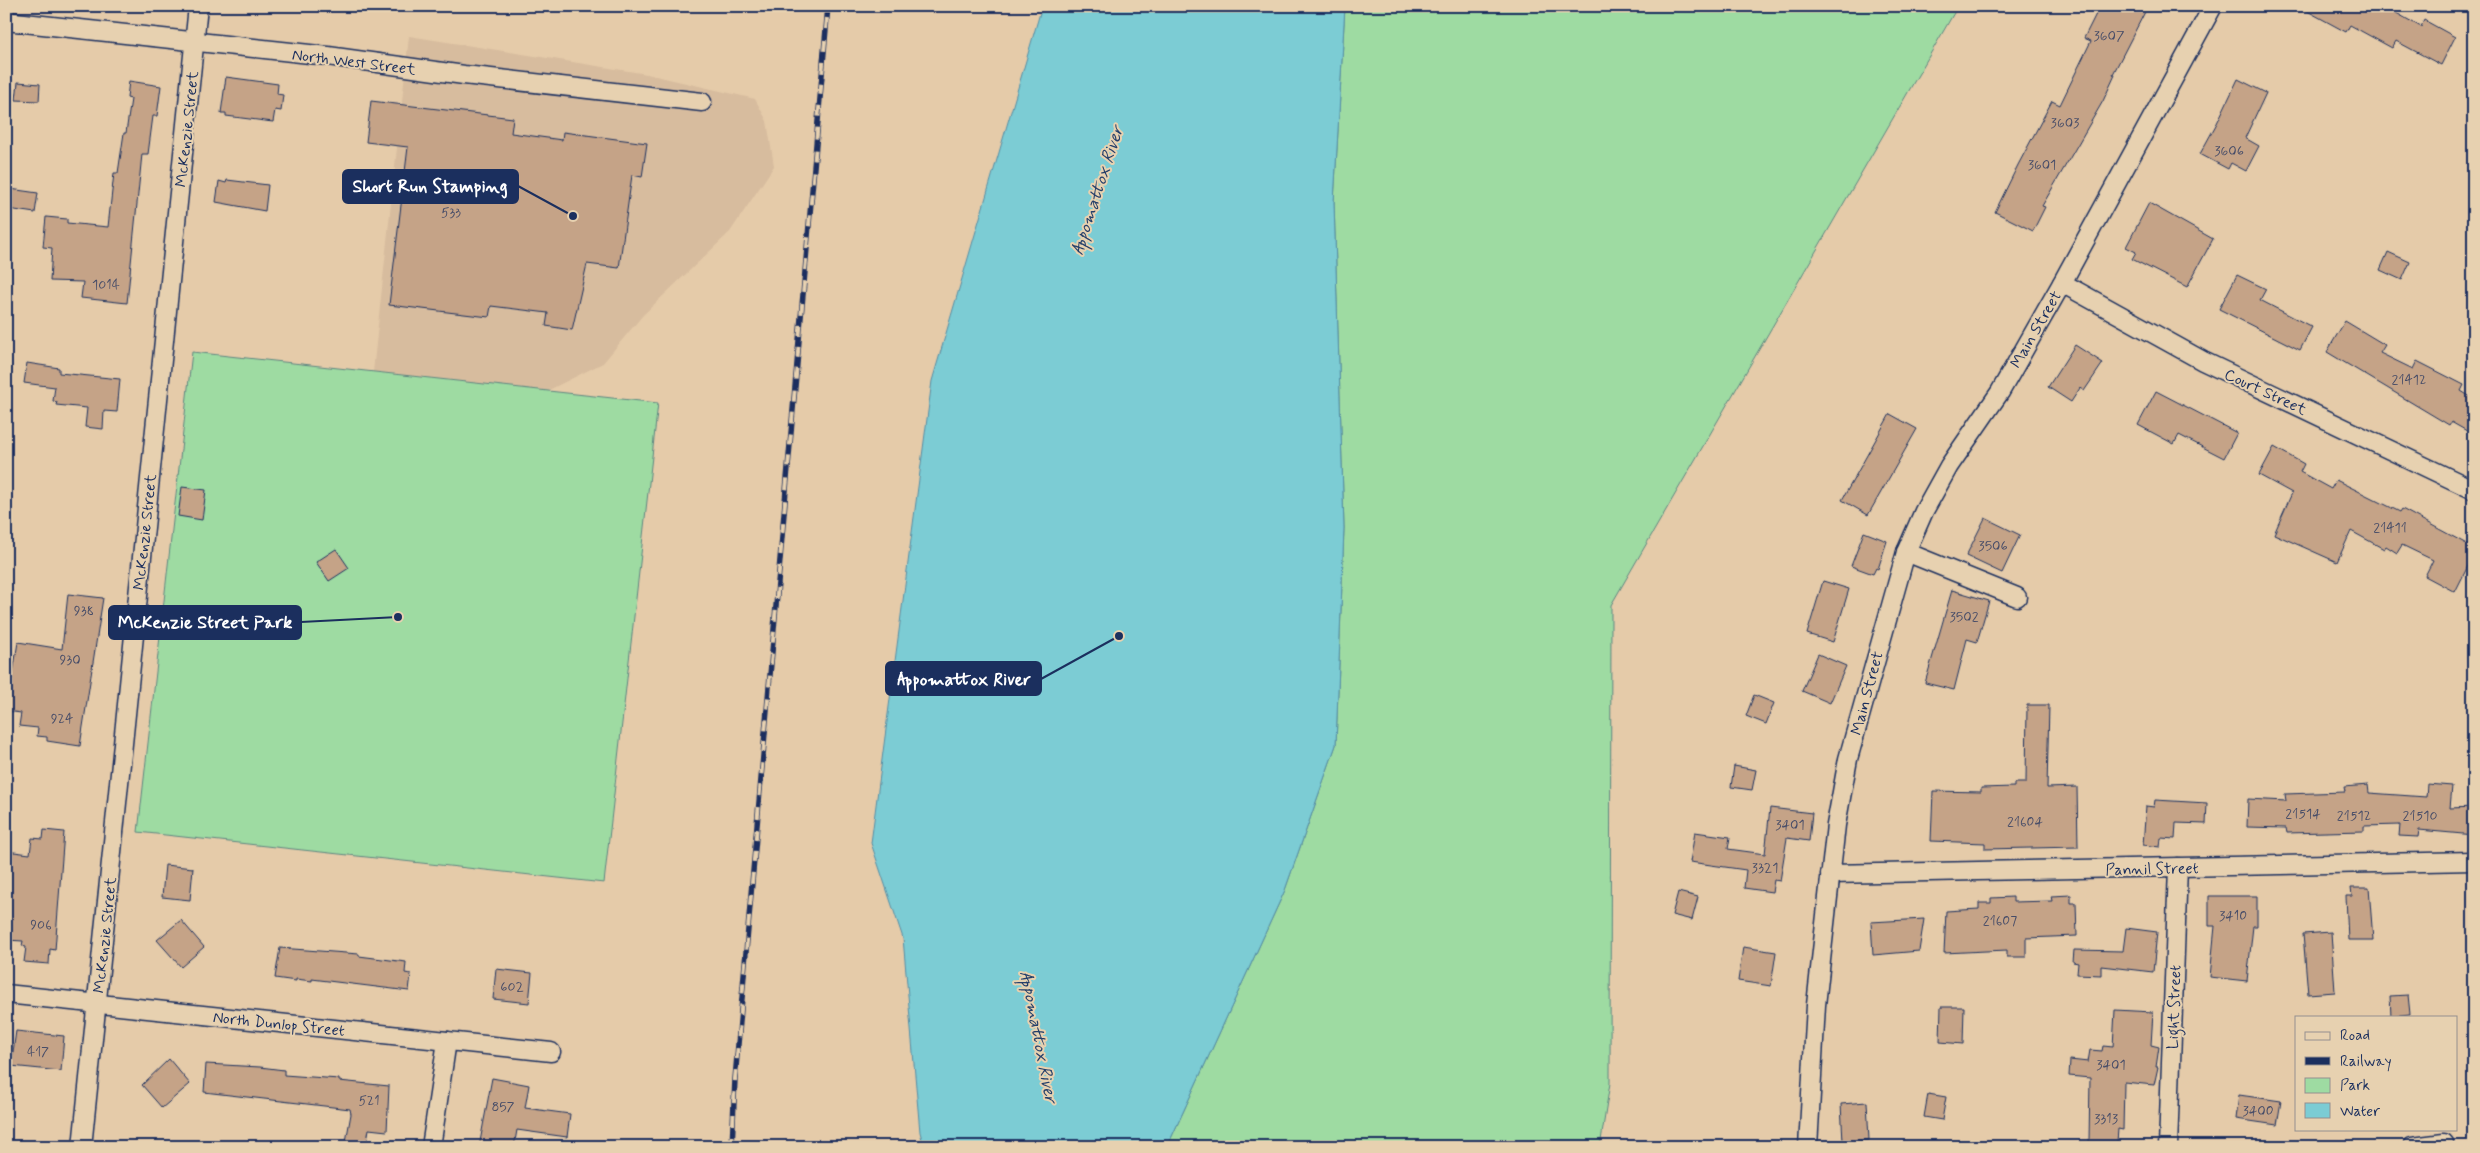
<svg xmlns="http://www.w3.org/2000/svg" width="2480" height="1153" font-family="Mynerve,sans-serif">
	<rect width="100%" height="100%" fill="#e5cba9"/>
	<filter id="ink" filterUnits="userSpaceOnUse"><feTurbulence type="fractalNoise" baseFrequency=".02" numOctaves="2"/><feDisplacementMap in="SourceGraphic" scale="10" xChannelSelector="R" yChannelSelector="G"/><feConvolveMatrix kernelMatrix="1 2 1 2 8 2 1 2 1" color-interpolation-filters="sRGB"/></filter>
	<g filter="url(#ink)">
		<polygon fill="#d7bc9e" points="409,36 647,74 755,99 767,121 774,166 730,232 643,315 603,363 547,391 373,372"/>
		<g fill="#9edba2" stroke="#5c8580">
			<polygon points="1345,6 1958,6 1611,605 1610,1083 1600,1147 1167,1147 1285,890 1336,745 1344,528 1334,202"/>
			<polygon points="192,352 658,403 604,883 138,832"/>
		</g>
		<polygon fill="#7bccd4" stroke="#558da5" points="1042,6 1345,6 1334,202 1344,528 1336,745 1285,890 1167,1147 924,1147 920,1132 903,938 871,843 932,381"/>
		<g fill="#c5a387" stroke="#1b2f5e">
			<polygon points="2100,6 2148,6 2113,74 2115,75 2103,101 2042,206 2045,207 2033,231 1995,212 2018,165 2052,101 2060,105 2091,41 2084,38"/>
			<polygon points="2298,6 2384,6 2421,27 2424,20 2455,37 2441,65 2396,41 2392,48 2350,25 2346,32"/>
			<polygon points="226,77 278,84 277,94 283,95 281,111 275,110 273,122 226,116 226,113 221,113"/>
			<polygon points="2238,79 2266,93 2245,138 2259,146 2246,171 2231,163 2228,169 2200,154 2217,123"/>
			<polygon points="129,81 161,86 157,116 153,116 148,154 142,154 127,303 81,298 83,282 50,281 52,248 43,247 46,217 67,219 67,223 108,227 114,173 118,173 124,133 126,133 131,99 127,98"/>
			<polygon points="18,82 40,84 39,101 16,100"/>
			<polygon points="371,101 513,118 511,133 562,140 563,132 647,143 642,177 632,175 619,268 587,264 572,330 546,326 548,313 491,306 489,317 389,305 408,147 366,142"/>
			<polygon points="227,180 268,185 265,211 216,202 219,181 226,183"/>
			<polygon points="10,189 38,193 35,213 8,209"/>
			<polygon points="2149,203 2213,239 2187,287 2132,259 2136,252 2126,247"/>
			<polygon points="2388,252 2410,262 2402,280 2380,270"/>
			<polygon points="2237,275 2266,289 2260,300 2312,327 2300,350 2219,309"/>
			<polygon points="2345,321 2385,345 2380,353 2413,369 2417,361 2464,385 2461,391 2474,399 2474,435 2451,422 2449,425 2327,352"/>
			<polygon points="2075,345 2103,363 2084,391 2080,388 2071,402 2048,387"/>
			<polygon points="27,363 59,368 59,373 120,379 117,412 104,411 103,429 85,427 87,408 56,405 57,402 53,401 55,387 24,383"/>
			<polygon points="2156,391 2237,433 2224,458 2179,435 2174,444 2138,425"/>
			<polygon points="1890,414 1917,429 1868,515 1842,500"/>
			<polygon points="2274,447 2304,464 2300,472 2331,489 2336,480 2400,512 2402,509 2474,548 2474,554 2455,592 2425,576 2433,560 2402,545 2397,553 2386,546 2384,549 2351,531 2337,562 2274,534 2292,493 2259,475"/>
			<polygon points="182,487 206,490 202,520 178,516"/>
			<polygon points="1985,518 2020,535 2002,573 1966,556"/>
			<polygon points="1864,532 1887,541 1878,569 1876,568 1873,574 1851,566"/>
			<polygon points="336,549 349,568 329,581 316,562"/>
			<polygon points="1823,581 1849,589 1833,642 1807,634"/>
			<polygon points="1952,590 1989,601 1977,642 1967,639 1954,690 1925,683"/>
			<polygon points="68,594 103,598 80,746 47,741 47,737 37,736 38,728 19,726 21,713 6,711 6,685 11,685 18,642 62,649"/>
			<polygon points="1818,654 1846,666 1830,703 1802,691"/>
			<polygon points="1754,695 1774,703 1766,724 1746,716"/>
			<polygon points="2027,705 2049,705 2047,788 2077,787 2078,847 1985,849 1985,843 1931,841 1933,791 1981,792 1981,788 2014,787 2014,783 2026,783"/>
			<polygon points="1734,766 1756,770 1752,790 1731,787"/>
			<polygon points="2427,784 2452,786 2450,808 2474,807 2474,835 2419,830 2418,837 2399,836 2400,825 2364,826 2364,831 2287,833 2286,828 2247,827 2248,799 2286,801 2285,794 2345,792 2344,787 2368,785 2369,793 2426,797"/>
			<polygon points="2155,800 2207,803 2206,824 2176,823 2175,839 2161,838 2160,847 2143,845 2146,806 2154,807"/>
			<polygon points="1770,808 1812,813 1809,841 1787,838 1780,881 1774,880 1772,892 1744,888 1746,870 1690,862 1695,832 1730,837 1728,849 1765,854"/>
			<polygon points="44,830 64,832 55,950 50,949 49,964 24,962 26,947 22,946 23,941 6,940 6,851 30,854 32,838 43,839"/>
			<polygon points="165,865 193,868 190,900 162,897"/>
			<polygon points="2351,888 2369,888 2373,940 2348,940 2346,896 2352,896"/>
			<polygon points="1678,892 1698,897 1692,920 1672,915"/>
			<polygon points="2071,895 2071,903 2076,903 2077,936 2026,938 2026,957 2007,957 2007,950 1944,953 1946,911 1979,909 1979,903 1991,903 1991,898 2013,897 2013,902 2052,901 2051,896"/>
			<polygon points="2209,896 2257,896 2257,926 2253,926 2247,981 2210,977 2215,926 2209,926"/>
			<polygon points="1924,919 1919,951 1873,955 1871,922"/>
			<polygon points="181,920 204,947 181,967 157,940"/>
			<polygon points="2126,928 2157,932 2153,972 2101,966 2101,975 2077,974 2078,963 2073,962 2074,950 2123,951"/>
			<polygon points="2331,932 2335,992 2308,994 2303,934"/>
			<polygon points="1743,947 1776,952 1771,986 1738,981"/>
			<polygon points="280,948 359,954 359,956 406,962 405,973 411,974 409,991 312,979 312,981 296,979 296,981 275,978"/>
			<polygon points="496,969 532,973 529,1003 493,999"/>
			<polygon points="2408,995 2410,1014 2391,1016 2390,996"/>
			<polygon points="1941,1007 1964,1007 1963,1044 1940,1042"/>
			<polygon points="2115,1010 2153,1012 2151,1045 2159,1047 2156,1067 2158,1067 2154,1085 2124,1082 2123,1130 2118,1129 2117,1142 2089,1142 2090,1078 2069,1076 2070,1060 2088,1062 2090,1050 2102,1051 2103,1046 2113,1047"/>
			<polygon points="16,1031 64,1036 61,1071 11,1066"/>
			<polygon points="169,1059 190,1084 162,1108 142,1085"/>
			<polygon points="206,1064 260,1067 284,1070 284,1075 339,1079 339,1081 389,1086 387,1131 369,1129 366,1147 345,1147 351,1114 350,1109 204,1092"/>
			<polygon points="492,1078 529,1085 525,1108 570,1114 567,1137 517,1130 514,1147 479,1147"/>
			<polygon points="1928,1094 1946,1097 1942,1120 1924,1117"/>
			<polygon points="2239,1095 2281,1101 2277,1125 2236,1119"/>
			<polygon points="1867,1102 1869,1140 1843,1141 1841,1104"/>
		</g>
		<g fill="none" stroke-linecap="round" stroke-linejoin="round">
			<defs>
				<g id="street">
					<polyline points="6,21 328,56 464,75 702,102"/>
					<polyline points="2062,283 2203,361 2474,490"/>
					<polyline points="1906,552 2017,597"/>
					<polyline points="1830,874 2474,861"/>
					<polyline points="6,994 551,1052"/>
					<polyline points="82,1147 198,6"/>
					<polyline points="431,1147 447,1041"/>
					<polyline points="1808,1147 1816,1005 1836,825 1848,759 1906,552 1924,511 1949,466 2000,392 2062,283 2213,6"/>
					<polyline points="2168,1147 2178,867"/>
					<polyline points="2412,1147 2444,1143"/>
				</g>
			</defs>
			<use href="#street" stroke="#1b2f5e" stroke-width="21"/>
			<use href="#street" stroke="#e7d1b0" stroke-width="18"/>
			<defs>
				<polyline id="rail" points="732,1147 735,1079 828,6"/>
			</defs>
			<use href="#rail" stroke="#1b2f5e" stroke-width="5.5"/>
			<use href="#rail" stroke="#e7d1b0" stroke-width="4" stroke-dasharray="11" stroke-linecap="butt"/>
		</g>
	</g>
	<g text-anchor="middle" stroke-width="4" stroke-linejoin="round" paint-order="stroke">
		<g font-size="14" fill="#464c68">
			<text x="2109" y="40">3607</text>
			<text x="2065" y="127">3603</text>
			<text x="2229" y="155">3606</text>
			<text x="2042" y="169">3601</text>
			<text x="451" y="217">533</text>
			<text x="106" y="289">1014</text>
			<text x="2409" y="384">21412</text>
			<text x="2390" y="532">21411</text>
			<text x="1993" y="550">3506</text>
			<text x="84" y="615">938</text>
			<text x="1964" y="621">3502</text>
			<text x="70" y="664">930</text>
			<text x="62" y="723">924</text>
			<text x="2303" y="818">21514</text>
			<text x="2354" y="820">21512</text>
			<text x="2420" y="820">21510</text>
			<text x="2025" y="826">21604</text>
			<text x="1790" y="829">3401</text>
			<text x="1765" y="872">3321</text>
			<text x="2233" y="920">3410</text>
			<text x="2000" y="925">21607</text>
			<text x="41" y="929">906</text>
			<text x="512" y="991">602</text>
			<text x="38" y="1056">417</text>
			<text x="2111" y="1069">3401</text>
			<text x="369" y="1105">521</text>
			<text x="503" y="1111">857</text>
			<text x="2258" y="1115">3400</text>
			<text x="2106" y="1123">3313</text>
		</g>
		<g font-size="16" fill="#1b2f5e" stroke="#e7d1b0">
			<text transform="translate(354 61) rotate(7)" y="6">North West Street</text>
			<text transform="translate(186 129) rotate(-84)" y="6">McKenzie Street</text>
			<text transform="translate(2035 329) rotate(-60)" y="6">Main Street</text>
			<text transform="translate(2266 391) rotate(25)" y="6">Court Street</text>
			<text transform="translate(144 532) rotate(-84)" y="6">McKenzie Street</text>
			<text transform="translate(1866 693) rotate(-75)" y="6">Main Street</text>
			<text transform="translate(2152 868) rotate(-1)" y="6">Pannil Street</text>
			<text transform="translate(104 935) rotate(-84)" y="6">McKenzie Street</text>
			<text transform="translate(2173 1007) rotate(-88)" y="6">Light Street</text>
			<text transform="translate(279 1023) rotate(6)" y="6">North Dunlop Street</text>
		</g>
		<g font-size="18" font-style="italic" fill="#253f6a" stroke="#e7d1b0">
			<text transform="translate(1097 190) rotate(-72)" y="6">Appomattox River</text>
			<text transform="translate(1039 1037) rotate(79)" y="6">Appomattox River</text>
		</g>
	</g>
	<path fill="none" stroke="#1b2f5e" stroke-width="2" d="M573 216L518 186M398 617L301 622M1119 636L1041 679"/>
	<g fill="#1b2f5e" stroke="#e7d1b0" stroke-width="2">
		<circle cx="573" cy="216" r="5"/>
		<circle cx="398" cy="617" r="5"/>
		<circle cx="1119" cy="636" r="5"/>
	</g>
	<g fill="#1b2f5e" stroke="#1b2f5e" stroke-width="2">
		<rect x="343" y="170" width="175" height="33" rx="5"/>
		<rect x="109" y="606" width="192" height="33" rx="5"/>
		<rect x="886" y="662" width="155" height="33" rx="5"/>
	</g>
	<g font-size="18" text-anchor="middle" font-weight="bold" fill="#fff">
		<text x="430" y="192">Short Run Stamping</text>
		<text x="205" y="628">McKenzie Street Park</text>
		<text x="964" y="685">Appomattox River</text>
	</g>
	<rect width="2480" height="1153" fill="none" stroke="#e7d1b0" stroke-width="25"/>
	<rect x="12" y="12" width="2455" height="1128" fill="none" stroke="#1b2f5e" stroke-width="2" filter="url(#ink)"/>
	<rect x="2295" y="1016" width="162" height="115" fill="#e7d1b0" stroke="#95908f"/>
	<rect x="2305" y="1032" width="25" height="8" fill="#e7d1b0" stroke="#95908f"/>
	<text x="2340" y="1040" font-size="15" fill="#1b2f5e">Road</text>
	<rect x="2305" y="1057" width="25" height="8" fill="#1b2f5e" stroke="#95908f"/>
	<text x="2340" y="1066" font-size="15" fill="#1b2f5e">Railway</text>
	<rect x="2305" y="1078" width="25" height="15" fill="#9edba2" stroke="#95908f"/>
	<text x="2340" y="1090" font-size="15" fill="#1b2f5e">Park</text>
	<rect x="2305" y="1103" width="25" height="15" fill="#7bccd4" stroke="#95908f"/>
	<text x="2340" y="1116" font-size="15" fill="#1b2f5e">Water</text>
</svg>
